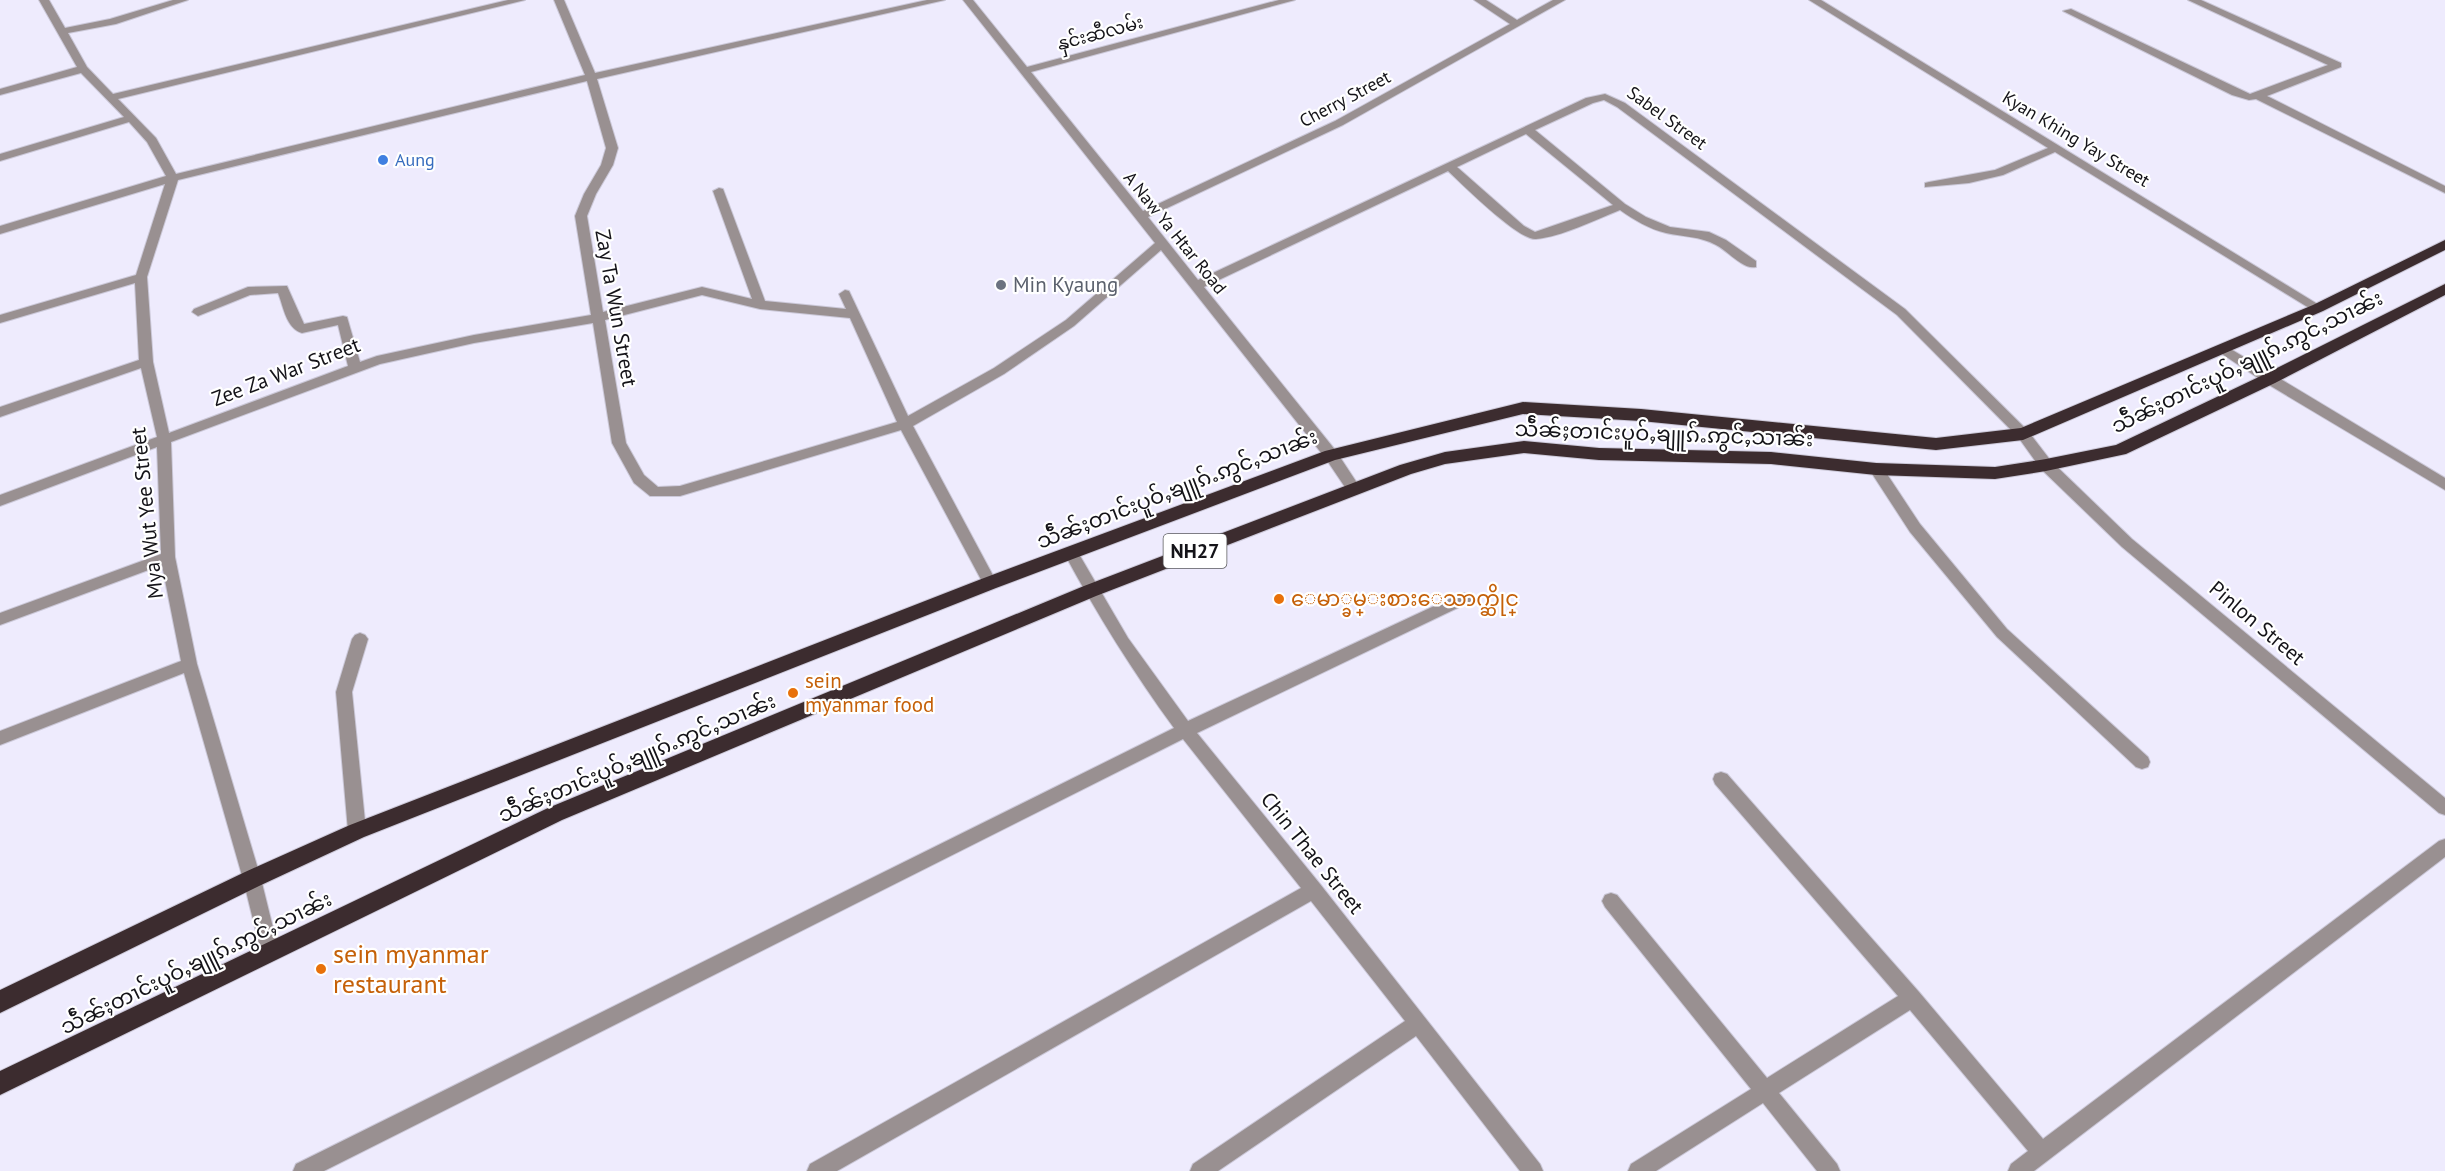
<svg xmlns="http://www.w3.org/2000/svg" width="2445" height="1171" font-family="'PT Sans','Noto Sans Myanmar',sans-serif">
	<rect width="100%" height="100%" fill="#eeebfd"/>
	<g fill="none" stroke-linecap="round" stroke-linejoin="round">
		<defs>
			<g id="minor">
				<path d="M 39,0 L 49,0 L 65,28 L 110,19 L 173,0 L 188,0 L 116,24 L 68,33 L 87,67 L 113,94 L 508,0 L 525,0 L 118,99 L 156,138 L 176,174 L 585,75 L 554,0 L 564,0 L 595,73 L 927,0 L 945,0 L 597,79 L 618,148 L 613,165 L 596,194 L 587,216 L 603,312 L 702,287 L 752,299 L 713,191 L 719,188 L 723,189 L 765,301 L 846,309 L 839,294 L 845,290 L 849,291 L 908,416 L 994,368 L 1066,320 L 1155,243 L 963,0 L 973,0 L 1027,67 L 1279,0 L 1295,0 L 1031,72 L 1143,211 L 1335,121 L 1510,24 L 1474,0 L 1486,0 L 1517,20 L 1553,0 L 1565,0 L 1343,125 L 1148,217 L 1198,280 L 1586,98 L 1605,94 L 1625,103 L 1905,309 L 2028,431 L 2051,461 L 2132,539 L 2445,798 L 2445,815 L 2439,813 L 2122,547 L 2041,469 L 2018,437 L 1897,315 L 1617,107 L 1604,100 L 1593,103 L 1535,130 L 1625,204 L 1646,217 L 1670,227 L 1709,232 L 1726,240 L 1756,261 L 1756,267 C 1743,270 1728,251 1716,245 C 1700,236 1683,237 1666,233 C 1649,229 1634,220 1620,210 C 1595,220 1561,237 1536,239 C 1519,241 1463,185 1448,171 L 1204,287 L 1336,451 L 1361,489 L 1354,494 L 1349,493 L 1326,459 L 1161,250 L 1074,326 L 1004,374 L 913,426 L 997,583 L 995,587 L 985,587 L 901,430 L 680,496 L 650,496 L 634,483 L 612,443 L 593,323 L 474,343 L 380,364 L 171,442 L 175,557 L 197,664 L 261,879 L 279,952 L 276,958 L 270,961 L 264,958 L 261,952 L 243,879 L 184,673 L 0,745 L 0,731 L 181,661 L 162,565 L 0,625 L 0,613 L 161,554 L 157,447 L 0,506 L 0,495 L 157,437 L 141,368 L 0,417 L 0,407 L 139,360 L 135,283 L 0,323 L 0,315 L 136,275 L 165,184 L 0,234 L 0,226 L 166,176 L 147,142 L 129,122 L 0,161 L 0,154 L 124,117 L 81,73 L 0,95 L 0,89 L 77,67 ZM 587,81 L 606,148 L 601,165 L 584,194 L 575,216 L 591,315 L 474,335 L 377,356 L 360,362 L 347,317 L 343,316 L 304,324 L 287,286 L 248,287 L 194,309 L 192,312 L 198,316 L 250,295 L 278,293 C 284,308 286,328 302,333 L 338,325 L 348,366 L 169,433 L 153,362 L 147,277 L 178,180 ZM 1526,134 L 1613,205 L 1535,232 L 1524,226 L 1457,167 ZM 702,295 L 760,309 L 850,318 L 897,422 L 680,486 L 658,487 L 644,475 L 626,443 L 605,320 Z"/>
				<polygon points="1809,0 1821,0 2324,308 2322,311 2314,311 2055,152 2003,175 1969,183 1925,187 1925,183 1929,182 1995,170 2048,148"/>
				<polygon points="2188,0 2201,0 2341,63 2341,67 2267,96 2445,186 2445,193 2256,99 2249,100 2232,95 2063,11 2071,9 2250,94 2328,65"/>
				<polygon points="2224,345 2445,478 2445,490 2264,382 2219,352 2218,349 2219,346"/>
				<polygon points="1876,464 1881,465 1920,524 2007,629 2148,757 2150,762 2148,767 2142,769 2136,767 1997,637 1910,532 1869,469"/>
				<path d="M 1071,547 L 1076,549 L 1128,638 L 1188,721 L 1462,593 L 1472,593 L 1475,597 L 1472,601 L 1197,733 L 1320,884 L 1540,1164 L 1543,1171 L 1520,1171 L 1416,1036 L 1218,1171 L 1190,1171 L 1193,1164 L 1405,1021 L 1311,901 L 837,1171 L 807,1171 L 810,1164 L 1301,888 L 1183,739 L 324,1171 L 293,1171 L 296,1164 L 1174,728 C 1133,672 1097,614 1064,553 L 1066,549 Z"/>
				<polygon points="360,633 365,635 368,639 352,692 366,831 363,836 357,839 351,836 348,831 336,692 352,639 355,635"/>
				<polygon points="1721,772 1727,774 1919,992 2043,1139 2439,841 2445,839 2445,857 2034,1171 2008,1171 2011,1164 2028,1151 1910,1010 1779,1093 1837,1164 1840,1171 1817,1171 1763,1103 1656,1171 1628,1171 1631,1164 1751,1089 1605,907 1602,901 1605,895 1611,893 1617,895 1767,1078 1898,996 1715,784 1713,779 1715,774"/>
			</g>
			<g id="highway">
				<polygon points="2445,240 2445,250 2323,311 2023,440 1936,450 1641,421 1523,414 1335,460 996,588 364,837 259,886 0,1013 0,990 245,872 350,825 984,578 1325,451 1523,402 1641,409 1936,438 2021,428 2313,305"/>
				<polygon points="2445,284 2445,295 2275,383 2126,454 2046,471 1995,479 1876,475 1771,464 1599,460 1524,453 1445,464 1411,474 1096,596 562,820 0,1095 0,1071 548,808 1084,586 1400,465 1445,452 1524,441 1599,448 1771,452 1876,463 1995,467 2046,459 2116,445 2263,375"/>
			</g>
		</defs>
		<use href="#minor" stroke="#cbc8d8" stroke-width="2"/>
		<use href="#highway" stroke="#cbc8d8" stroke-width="2"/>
		<use href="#minor" fill="#999091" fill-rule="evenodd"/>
		<use href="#highway" fill="#3c2c2f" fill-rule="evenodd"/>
	</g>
	<circle fill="#3f7fe0" stroke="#fff" stroke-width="2" cx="383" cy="160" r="6"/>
	<circle fill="#6b7280" stroke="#fff" stroke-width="2" cx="1001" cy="285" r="6"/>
	<g fill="#e8710a" stroke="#fff" stroke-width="2">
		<circle cx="1279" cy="599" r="6"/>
		<circle cx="793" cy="693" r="6"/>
		<circle cx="321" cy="969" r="6"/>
	</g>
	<g text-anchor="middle" stroke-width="4.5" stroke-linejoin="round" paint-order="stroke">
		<g font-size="18" fill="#141318" stroke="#fff">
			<text transform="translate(1100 33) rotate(-15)" y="6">နှင်းဆီလမ်း</text>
			<text transform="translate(1345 99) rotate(-28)" y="6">Cherry Street</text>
			<text transform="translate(1667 118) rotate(36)" y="6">Sabel Street</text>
			<text transform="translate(2076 139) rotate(31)" y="6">Kyan Khing Yay Street</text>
			<text transform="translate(1175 233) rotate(51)" y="6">A Naw Ya Htar Road</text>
		</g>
		<g font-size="18" fill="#366cbe" stroke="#fff" text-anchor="start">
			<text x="395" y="166">Aung</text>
		</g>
		<rect fill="#fff" stroke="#5a5a5d" stroke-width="1.5" x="1163.5" y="534" width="63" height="34" rx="4.5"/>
		<g font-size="20" font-weight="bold" fill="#141318">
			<text x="1195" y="558">NH27</text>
		</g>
		<g font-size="21" fill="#5b616d" stroke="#fff" text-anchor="start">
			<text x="1013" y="292">Min Kyaung</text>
		</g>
		<g font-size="21" fill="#141318" stroke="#fff">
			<text transform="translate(616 308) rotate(80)" y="7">Zay Ta Wun Street</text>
			<text transform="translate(2247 362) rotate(-26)" y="7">သဵႅၼ်ႈတၢင်းပူဝ်ႇၶျူၵ်ႉဢွင်ႇသၢၼ်း</text>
			<text transform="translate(286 372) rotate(-21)" y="7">Zee Za War Street</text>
			<text transform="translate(1664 434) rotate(2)" y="7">သဵႅၼ်ႈတၢင်းပူဝ်ႇၶျူၵ်ႉဢွင်ႇသၢၼ်း</text>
			<text transform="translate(1177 489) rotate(-21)" y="7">သဵႅၼ်ႈတၢင်းပူဝ်ႇၶျူၵ်ႉဢွင်ႇသၢၼ်း</text>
			<text transform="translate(147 513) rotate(-96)" y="7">Mya Wut Yee Street</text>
			<text transform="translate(2257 623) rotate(40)" y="7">Pinlon Street</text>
			<text transform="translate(637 758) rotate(-23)" y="7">သဵႅၼ်ႈတၢင်းပူဝ်ႇၶျူၵ်ႉဢွင်ႇသၢၼ်း</text>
			<text transform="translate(1312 853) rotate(51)" y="7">Chin Thae Street</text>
			<text transform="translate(196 963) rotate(-26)" y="7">သဵႅၼ်ႈတၢင်းပူဝ်ႇၶျူၵ်ႉဢွင်ႇသၢၼ်း</text>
		</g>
		<g font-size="21" fill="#c56008" stroke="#fff" text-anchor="start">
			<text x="1291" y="606">ေမာ္ခမ္းစားေသာက္ဆိုင္</text>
			<text x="805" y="688">sein<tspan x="805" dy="24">myanmar food</tspan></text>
		</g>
		<g font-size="26" fill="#c56008" stroke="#fff" text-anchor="start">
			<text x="333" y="963">sein myanmar<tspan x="333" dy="30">restaurant</tspan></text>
		</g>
	</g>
</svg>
